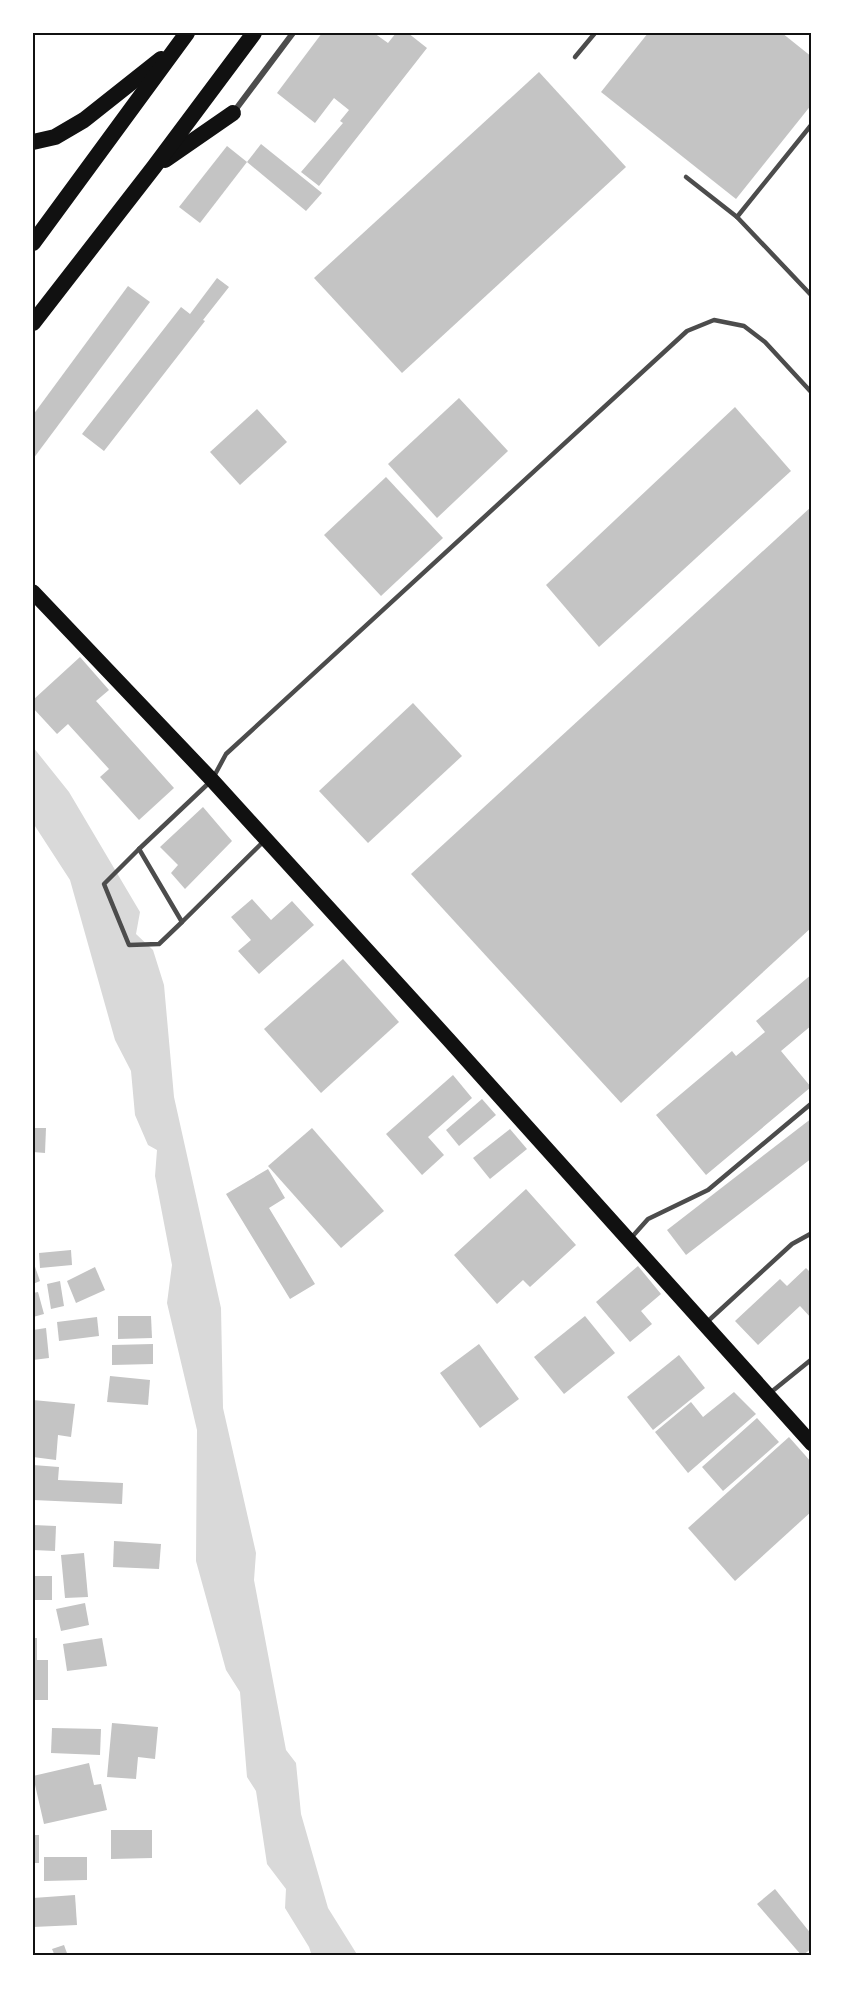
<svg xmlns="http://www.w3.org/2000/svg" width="845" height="1989" font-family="'Space Grotesk',sans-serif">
	<rect width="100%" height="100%" fill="#fff"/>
	<polygon fill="#d9d9d9" points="33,747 69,792 140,912 136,934 153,950 164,985 174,1097 221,1308 223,1408 256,1553 254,1580 286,1750 296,1763 301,1814 328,1908 358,1956 312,1956 309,1947 285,1908 286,1889 267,1864 256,1791 247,1777 240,1692 226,1670 196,1561 197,1430 167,1303 172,1265 155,1176 157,1150 148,1145 135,1115 131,1071 115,1040 70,880 33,823"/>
	<g fill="#c4c4c4">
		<polygon points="322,33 374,33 388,43 396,33 408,33 427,48 319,186 301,172 343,123 340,121 349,110 334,98 315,123 277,93"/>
		<polygon points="648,33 782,33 812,57 812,104 736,199 601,92"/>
		<polygon points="539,72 626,167 402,373 314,278"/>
		<polygon points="261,144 322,193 306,211 247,162"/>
		<polygon points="227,146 247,162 200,223 179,207"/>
		<polygon points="217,278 229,287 203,320 205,321 104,451 82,434 181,307 190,314"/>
		<polygon points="128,286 150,302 33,459 33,415"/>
		<polygon points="459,398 508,451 437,518 388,464"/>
		<polygon points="735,407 791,471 599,647 546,585"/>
		<polygon points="257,409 287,442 240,485 210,452"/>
		<polygon points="386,477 443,538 381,596 324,535"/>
		<polygon points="812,506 812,927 621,1103 411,874"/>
		<polygon points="80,657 109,690 96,701 174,788 139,820 100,777 109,769 68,724 57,734 33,708 33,700"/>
		<polygon points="413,703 462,756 368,843 319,791"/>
		<polygon points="203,807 232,841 185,889 171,873 178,865 160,847"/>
		<polygon points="252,899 271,920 292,901 314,925 259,974 238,951 251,940 231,917"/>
		<polygon points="343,959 399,1022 321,1093 264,1029"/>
		<polygon points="812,974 812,1025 781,1051 811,1087 706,1175 656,1115 732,1051 736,1056 765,1032 756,1021"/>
		<polygon points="453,1075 472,1098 428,1137 444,1155 422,1175 386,1134"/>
		<polygon points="482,1099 496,1115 459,1146 446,1130"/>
		<polygon points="812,1118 812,1158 686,1255 667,1230"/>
		<polygon points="33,1128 46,1128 45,1153 33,1152"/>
		<polygon points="312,1128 384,1211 341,1248 268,1166"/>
		<polygon points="510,1129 527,1149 490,1179 473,1158"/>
		<polygon points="268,1169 285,1198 269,1208 315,1284 290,1299 226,1194"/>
		<polygon points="526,1189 576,1245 530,1287 523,1280 497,1304 454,1255"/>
		<polygon points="71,1250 72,1265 40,1268 39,1253"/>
		<polygon points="33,1261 40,1281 33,1284"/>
		<polygon points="638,1266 661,1294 641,1311 652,1324 630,1342 596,1302"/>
		<polygon points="95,1267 105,1290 76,1303 67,1281"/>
		<polygon points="806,1268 812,1274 812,1319 800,1306 758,1345 735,1321 780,1279 787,1286"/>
		<polygon points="60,1281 64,1306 51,1309 47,1284"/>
		<polygon points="38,1292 44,1314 33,1317 33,1293"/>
		<polygon points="118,1316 151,1316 152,1338 118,1339"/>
		<polygon points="585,1316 615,1353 564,1394 534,1357"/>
		<polygon points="97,1317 99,1336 59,1341 57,1322"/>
		<polygon points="46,1328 49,1358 33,1360 33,1330"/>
		<polygon points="153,1344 153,1364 112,1365 112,1345"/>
		<polygon points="479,1344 519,1399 480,1428 440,1373"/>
		<polygon points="679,1355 705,1388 653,1430 627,1397"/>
		<polygon points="110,1376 150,1380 148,1405 107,1402"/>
		<polygon points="734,1392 756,1414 688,1473 655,1432 691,1402 703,1417"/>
		<polygon points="33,1400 75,1404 71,1437 58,1435 56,1460 33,1457"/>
		<polygon points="757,1418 779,1442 723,1491 702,1467"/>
		<polygon points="789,1437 812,1463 812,1511 735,1581 688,1528"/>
		<polygon points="33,1465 59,1467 58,1480 123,1483 122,1504 33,1500"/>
		<polygon points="33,1525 56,1526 55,1551 33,1550"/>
		<polygon points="114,1541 161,1544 159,1569 113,1567"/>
		<polygon points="84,1553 88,1597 65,1598 61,1555"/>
		<rect x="33" y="1576" width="19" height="24"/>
		<polygon points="85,1603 89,1625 61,1631 56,1609"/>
		<polygon points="33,1638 37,1638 37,1660 48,1660 48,1700 33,1700"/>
		<polygon points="102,1638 107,1666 67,1671 63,1644"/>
		<polygon points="112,1723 158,1727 155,1759 138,1757 136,1779 107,1777"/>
		<polygon points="52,1728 101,1729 100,1755 51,1753"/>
		<polygon points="89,1763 94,1785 101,1784 107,1810 44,1824 33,1776"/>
		<polygon points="111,1830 152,1830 152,1858 111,1859"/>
		<rect x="33" y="1835" width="6" height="28"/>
		<polygon points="44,1857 87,1857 87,1880 44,1881"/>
		<polygon points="775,1889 812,1935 812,1948 802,1956 757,1904"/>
		<polygon points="75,1895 77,1925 33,1927 33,1898"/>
		<polygon points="64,1945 68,1956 55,1956 52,1949"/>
	</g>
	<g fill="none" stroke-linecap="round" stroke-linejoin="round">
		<g stroke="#4c4c4c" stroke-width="4.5">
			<polyline points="575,57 595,33"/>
			<polyline points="812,124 737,217 812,296"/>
			<polyline points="686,177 737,217"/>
			<polyline points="264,841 182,922 139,849 212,780 226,754 687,331 714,320 744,326 765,342 812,393"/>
			<polyline points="139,849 104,884 129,945 159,944 182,922"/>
			<polyline points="631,1238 648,1219 708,1190 812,1103"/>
			<polyline points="707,1322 792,1244 812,1233"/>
			<polyline points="770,1393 812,1359"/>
		</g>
		<polyline stroke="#4c4c4c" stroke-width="6" points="233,113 293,33"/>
		<polyline stroke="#111" stroke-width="15" points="33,592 212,780 448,1039 812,1444"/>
		<g stroke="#111" stroke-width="16">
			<polyline points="33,142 55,137 84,120 161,59"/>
			<polyline points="165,160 233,113"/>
			<polyline points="33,243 187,33"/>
			<polyline points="33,323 154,167 254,33"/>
		</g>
	</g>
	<rect width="845" height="1989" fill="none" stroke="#ffffff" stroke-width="69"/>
	<rect x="34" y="34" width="776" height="1920" fill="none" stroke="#111" stroke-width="2"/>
</svg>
